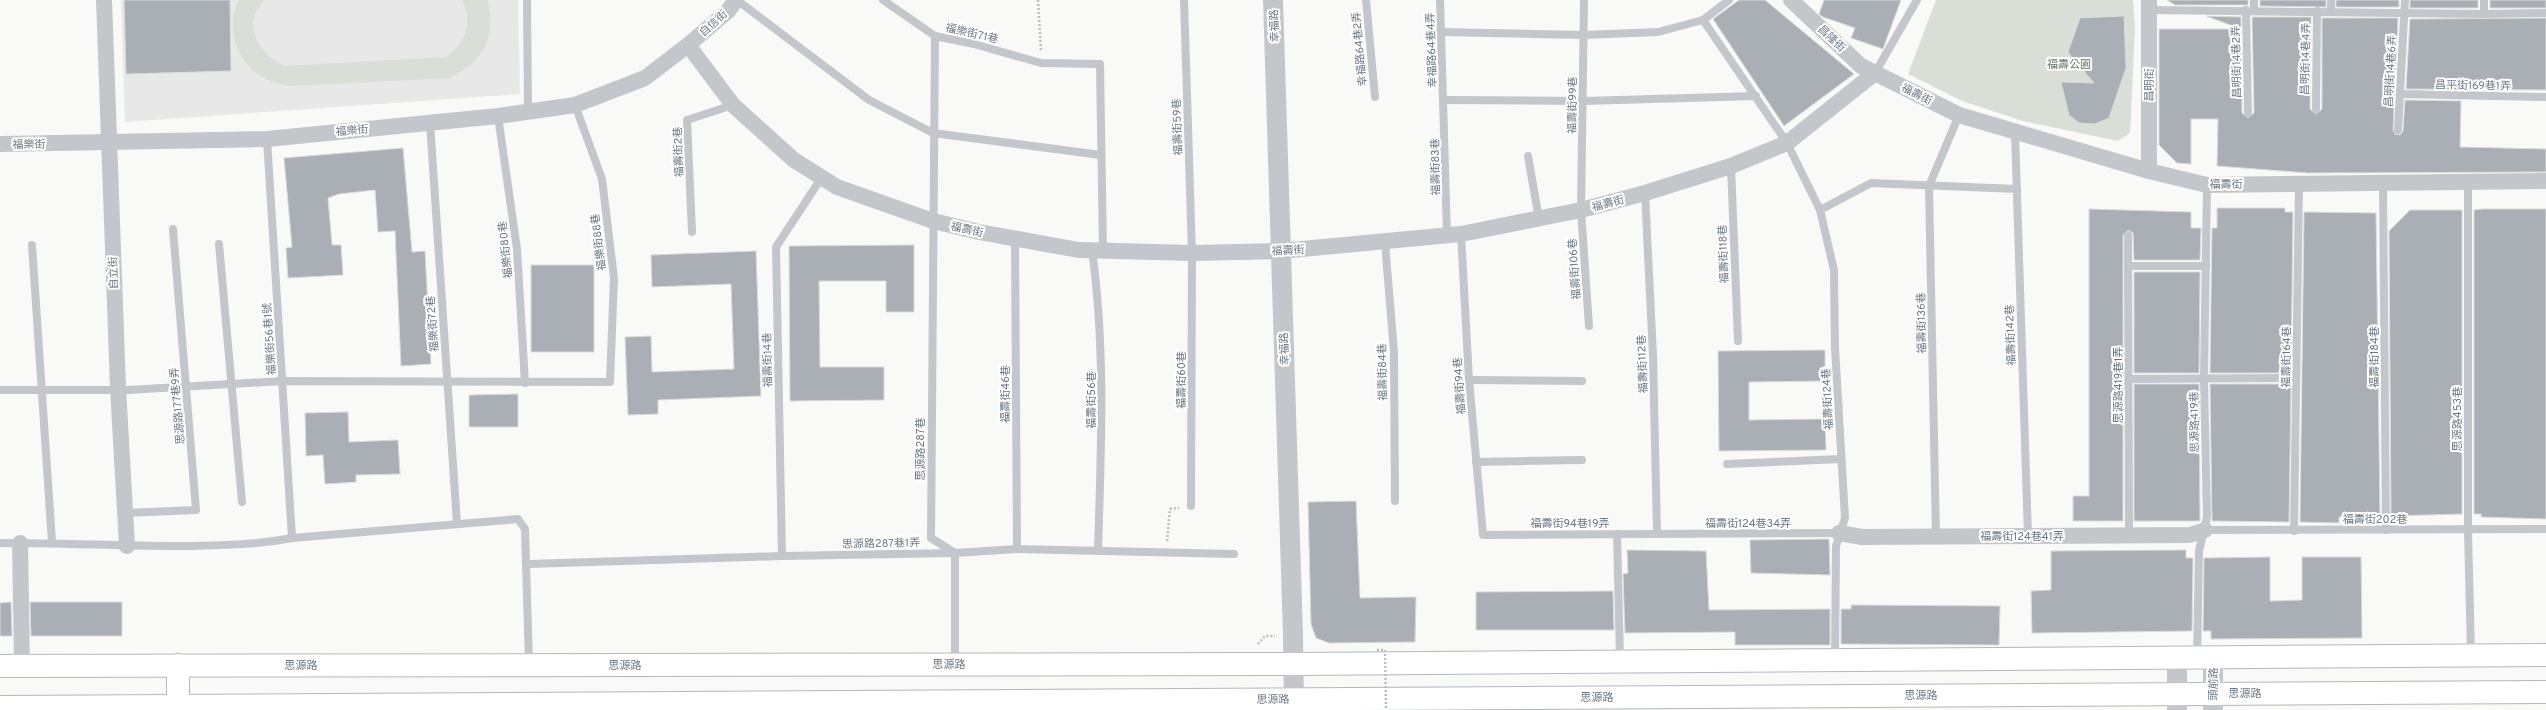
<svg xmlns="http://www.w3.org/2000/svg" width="2546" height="710" font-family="Overpass,'Noto Sans TC',sans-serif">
	<rect width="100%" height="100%" fill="#f9f9f7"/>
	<polygon fill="#e7e8e7" points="121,0 518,0 520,94 125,122"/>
	<g fill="#d9ded7">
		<path d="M 239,0 L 265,0 C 240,23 259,56 285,66 L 446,57 C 466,43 473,23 462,0 L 488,0 C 496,39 485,60 450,78 L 291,86 C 278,84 267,81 256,73 C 236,58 225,23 239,0 Z"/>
		<polygon points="1936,0 2133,0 2135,28 2130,133 2118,141 2023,121 1962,101 1908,74"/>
	</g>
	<g fill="#a9afb5" stroke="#dbdbd9">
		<polygon points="124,0 230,0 231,71 126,74"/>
		<polygon points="1739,0 1765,0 1854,74 1784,126 1713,19"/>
		<polygon points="1824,0 1901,0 1883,49 1851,38 1855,28 1823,17 1819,14"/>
		<polygon points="2167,0 2248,0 2248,5 2175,5"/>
		<polygon points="2260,0 2326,0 2326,7 2260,6"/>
		<rect x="2336" y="0" width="63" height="7"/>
		<rect x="2410" y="0" width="68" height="8"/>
		<rect x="2490" y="0" width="56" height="8"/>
		<polygon points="2124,16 2126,68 2109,118 2095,124 2079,123 2069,115 2061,82 2094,83 2068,52 2080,18"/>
		<polygon points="2206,16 2241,17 2241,29"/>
		<polygon points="2252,17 2311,17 2310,109 2316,114 2322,109 2322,18 2398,18 2393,130 2395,134 2400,135 2403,131 2405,100 2461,101 2460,147 2546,149 2546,172 2308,173 2217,166 2218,119 2191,119 2191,164 2177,163 2159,145 2159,29 2241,29 2242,113 2248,118 2254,113"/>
		<polygon points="2546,18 2546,90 2406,89 2410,19"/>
		<polygon points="403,148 412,252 425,251 431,364 401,366 395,231 378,232 375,190 339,194 328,198 332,245 341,245 343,275 288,278 286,248 292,247 284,158"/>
		<polygon points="2217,208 2285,208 2285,212 2293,212 2291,373 2210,373 2212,228 2217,228"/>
		<polygon points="2089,209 2191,212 2191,228 2201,228 2200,260 2134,260 2133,233 2128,230 2123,235 2123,521 2073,521 2073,496 2089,496"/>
		<polygon points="2482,209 2546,209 2546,519 2481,517 2481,514 2474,514 2474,210"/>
		<polygon points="2410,210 2462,210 2462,514 2391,516 2389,231"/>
		<polygon points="2304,212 2376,213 2380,516 2377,517 2339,517 2339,523 2300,522"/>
		<polygon points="914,245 914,312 886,312 886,281 819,281 820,367 884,367 884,400 790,401 789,246"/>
		<polygon points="756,251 761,396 658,400 658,414 628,415 625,337 651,336 652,372 734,369 731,284 652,287 651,255"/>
		<rect x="531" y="265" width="63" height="87"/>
		<polygon points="2134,272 2200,272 2199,373 2134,373"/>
		<polygon points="1825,350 1825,381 1749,382 1749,420 1825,419 1826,450 1719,451 1718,351"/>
		<polygon points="2134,384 2199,384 2200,521 2134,521"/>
		<polygon points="2210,384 2291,384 2289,522 2212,521"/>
		<polygon points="518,394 518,427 469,427 469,395"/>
		<polygon points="348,412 349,442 398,440 400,474 356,475 356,482 325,484 323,455 306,456 305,413"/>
		<polygon points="1356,501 1360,598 1416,597 1415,642 1329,643 1316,638 1311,624 1308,502"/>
		<polygon points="1829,539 1830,575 1751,573 1750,540"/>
		<polygon points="1627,550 1706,551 1709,610 1830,609 1830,645 1735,645 1735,632 1625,633 1623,574 1628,573"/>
		<polygon points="2186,550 2186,558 2193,558 2192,631 2032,633 2031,591 2051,590 2051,551"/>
		<polygon points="2270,557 2270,601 2302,600 2302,557 2361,557 2362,638 2211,639 2211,631 2203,631 2204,558"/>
		<polygon points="1613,591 1614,630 1476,630 1476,592"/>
		<polygon points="11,602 12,636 0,636 0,603"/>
		<polygon points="30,602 122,602 122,636 31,636"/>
		<polygon points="1851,605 2000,606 1999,645 1841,644 1841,609 1851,609"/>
	</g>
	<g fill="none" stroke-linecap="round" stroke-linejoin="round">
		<defs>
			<g id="secondary">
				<polyline points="178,665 178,710"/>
				<polyline points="0,666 1294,664 2546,655"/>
				<polyline points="0,707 2546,692"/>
			</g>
		</defs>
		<use href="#secondary" stroke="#b3b8bd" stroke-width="24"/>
		<g stroke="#bbbec0" stroke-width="2.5" stroke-dasharray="2 2" stroke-linecap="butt">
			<polyline points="1038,0 1041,50"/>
			<polyline points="1167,541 1170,509 1179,508"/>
			<polyline points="1258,644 1265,636 1275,636"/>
		</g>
		<g stroke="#c3c6ca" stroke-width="8">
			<polyline points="527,0 528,112"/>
			<polyline points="737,0 869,100 933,133 1101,155"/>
			<polyline points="883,0 935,36 974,44 1041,63 1100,64 1103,251"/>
			<polyline points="1184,0 1192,253 1191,506"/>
			<polyline points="1366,0 1375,97"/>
			<polyline points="1440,0 1447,235"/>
			<polyline points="1584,0 1581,210 1589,326"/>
			<polyline points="2254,0 2254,10"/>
			<polyline points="2331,0 2331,11"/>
			<polyline points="2484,0 2484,14"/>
			<polyline points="2150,10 2484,14 2546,13"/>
			<polyline points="2246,10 2248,113"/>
			<polyline points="1703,20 1787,143 1820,210 1834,270 1835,348 1845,518 1836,546 1835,659"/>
			<polyline points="1440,32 1583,35 1658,32 1703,20 1729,0"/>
			<polyline points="935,36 931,538 955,553 955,664"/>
			<polyline points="1875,73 1917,0"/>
			<polyline points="2401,94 2546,97"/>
			<polyline points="1444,100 1583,101 1756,96"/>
			<polyline points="2316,109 2317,11"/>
			<polyline points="498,116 517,249 525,383"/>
			<polyline points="430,123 457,524"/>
			<polyline points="2398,130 2405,0"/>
			<polyline points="2015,133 2028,536"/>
			<polyline points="267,139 292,538"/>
			<polyline points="1528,156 1539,219"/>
			<polyline points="1731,166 1738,341"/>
			<polyline points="2468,182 2468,530 2471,655"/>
			<polyline points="2383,183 2386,530"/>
			<polyline points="1645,193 1653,355 1657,534"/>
			<polyline points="1820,210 1871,183 2017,189"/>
			<polyline points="692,232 687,120 733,105"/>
			<polyline points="1461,234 1469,380 1483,535 1839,533"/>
			<polyline points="2128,235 2129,535"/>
			<polyline points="1015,239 1017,549"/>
			<polyline points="1385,243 1394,352 1395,501"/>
			<polyline points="219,244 242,502"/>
			<polyline points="32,245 52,542"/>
			<path d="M 1092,250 C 1106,351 1101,450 1098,551"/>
			<polyline points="2128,266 2206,266"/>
			<polyline points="2130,379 2296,378"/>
			<polyline points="1469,380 1582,381"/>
			<polyline points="0,390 128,390 283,381 610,382 614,278 602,179 575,105"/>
			<polyline points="1476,462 1582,460"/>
			<polyline points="1727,464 1841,459"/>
			<polyline points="125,513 196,510 173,229"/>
			<polyline points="2205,530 2546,529"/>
			<polyline points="2294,531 2299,184"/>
			<polyline points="1617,534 1620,661"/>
			<polyline points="1936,537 1929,186 1959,115"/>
			<path d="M 0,543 C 62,543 124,546 186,546 C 223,545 256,545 292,538 L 518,519 L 525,529 L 529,664"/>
			<polyline points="782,556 776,247 822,177"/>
			<polyline points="528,564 782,556 955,553 1017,549 1234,554"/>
			<polyline points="2197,657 2199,551 2207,517 2204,379 2207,185"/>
		</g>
		<g stroke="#c3c6ca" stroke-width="16">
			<polyline points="104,0 118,388 127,546"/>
			<polyline points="1791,0 1861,66 1959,115 2149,171 2207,185 2546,181"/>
			<polyline points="2149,0 2149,171"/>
			<polyline points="688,45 733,105 794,160 837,187 933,221 979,232 1079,250 1192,253 1281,251 1461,234 1581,210 1645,193 1731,166 1787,143 1875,73"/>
			<polyline points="0,144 267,139 498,116 575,105 645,78 688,45 728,11 736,0"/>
			<polyline points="1839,533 1862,537 2190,535 2205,530"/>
			<polyline points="20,543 22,665"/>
		</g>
		<g stroke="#c3c6ca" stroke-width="20">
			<polyline points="1273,0 1293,635 1294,710"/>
			<polyline points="2177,710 2177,658"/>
			<polyline points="2213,710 2213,658"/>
		</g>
		<use href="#secondary" stroke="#fff" stroke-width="22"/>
		<polyline stroke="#bbbec0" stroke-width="2.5" stroke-dasharray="2 2" stroke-linecap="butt" points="1377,650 1385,650 1386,710"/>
	</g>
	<g text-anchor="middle" stroke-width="4" stroke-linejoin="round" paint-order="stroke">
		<g font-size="11" fill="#6b7885" stroke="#fff">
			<text transform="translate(713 23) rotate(-42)" y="4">自信街</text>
			<text transform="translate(1274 26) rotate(-92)" y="4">幸福路</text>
			<text transform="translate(972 33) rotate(13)" y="4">福樂街71巷</text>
			<text transform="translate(1832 38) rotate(43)" y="4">昌隆街</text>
			<text transform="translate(1359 49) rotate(-95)" y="4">幸福路64巷2弄</text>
			<text transform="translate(1431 50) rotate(-92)" y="4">幸福路64巷4弄</text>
			<text transform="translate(2305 59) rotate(-89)" y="4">昌明街14巷4弄</text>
			<text transform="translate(2236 62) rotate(-91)" y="4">昌明街14巷2弄</text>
			<text transform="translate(2390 71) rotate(-87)" y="4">昌明街14巷6弄</text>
			<text transform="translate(2149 85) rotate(-90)" y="4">昌明街</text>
			<text transform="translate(2473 85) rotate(1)" y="4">昌平街169巷1弄</text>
			<text transform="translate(1917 94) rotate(27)" y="4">福壽街</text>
			<text transform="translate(1572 105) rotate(-89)" y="4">福壽街99巷</text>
			<text transform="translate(1177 127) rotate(-92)" y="4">福壽街59巷</text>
			<text transform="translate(352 130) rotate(-5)" y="4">福樂街</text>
			<text transform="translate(29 144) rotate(-1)" y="4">福樂街</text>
			<text transform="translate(678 152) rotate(-92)" y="4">福壽街2巷</text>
			<text transform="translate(1435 167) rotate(-91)" y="4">福壽街83巷</text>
			<text x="2226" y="188">福壽街</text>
			<text transform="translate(1608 203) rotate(-15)" y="4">福壽街</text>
			<text transform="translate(967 229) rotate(13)" y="4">福壽街</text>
			<text transform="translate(598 242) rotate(-97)" y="4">福樂街88巷</text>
			<text transform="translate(505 250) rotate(-96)" y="4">福樂街80巷</text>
			<text transform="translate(1288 250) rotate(-3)" y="4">福壽街</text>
			<text transform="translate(1723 254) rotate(-92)" y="4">福壽街118巷</text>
			<text transform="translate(1574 269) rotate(-94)" y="4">福壽街106巷</text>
			<text transform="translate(113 273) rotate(-92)" y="4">自立街</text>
			<text transform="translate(1921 323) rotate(-91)" y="4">福壽街136巷</text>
			<text transform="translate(432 324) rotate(-94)" y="4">福樂街72巷</text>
			<text transform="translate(2010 335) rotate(-92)" y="4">福壽街142巷</text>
			<text transform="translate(269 339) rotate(-94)" y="4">福樂街56巷1號</text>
			<text transform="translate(1284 349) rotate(-92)" y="4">幸福路</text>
			<text transform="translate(2286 357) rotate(-89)" y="4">福壽街164巷</text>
			<text transform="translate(2374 357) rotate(-90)" y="4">福壽街184巷</text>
			<text transform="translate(767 360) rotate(-91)" y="4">福壽街14巷</text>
			<text transform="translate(1642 364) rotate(-92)" y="4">福壽街112巷</text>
			<text transform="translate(1382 372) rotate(-91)" y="4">福壽街84巷</text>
			<text transform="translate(1181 380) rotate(-90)" y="4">福壽街60巷</text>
			<text transform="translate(2118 385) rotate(-90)" y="4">思源路419巷1弄</text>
			<text transform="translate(1459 386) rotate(-94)" y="4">福壽街94巷</text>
			<text transform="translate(1005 394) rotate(-90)" y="4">福壽街46巷</text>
			<text transform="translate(1827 399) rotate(-93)" y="4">福壽街124巷</text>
			<text transform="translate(1091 400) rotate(-90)" y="4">福壽街56巷</text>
			<text transform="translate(177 406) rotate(-95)" y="4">思源路177巷9弄</text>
			<text transform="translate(2457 419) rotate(-90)" y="4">思源路453巷</text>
			<text transform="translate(2194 422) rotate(-91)" y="4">思源路419巷</text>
			<text transform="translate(920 449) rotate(-90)" y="4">思源路287巷</text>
			<text x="2375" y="523">福壽街202巷</text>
			<text x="1570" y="527">福壽街94巷19弄</text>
			<text x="1748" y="527">福壽街124巷34弄</text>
			<text x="2022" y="540">福壽街124巷41弄</text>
			<text transform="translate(881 543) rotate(-1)" y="4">思源路287巷1弄</text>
			<text x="949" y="668">思源路</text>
			<text x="301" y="669">思源路</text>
			<text x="625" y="669">思源路</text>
			<text transform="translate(2213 684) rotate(-89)" y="4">頭前路</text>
			<text x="2245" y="697">思源路</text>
			<text x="1921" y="699">思源路</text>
			<text x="1597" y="701">思源路</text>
			<text transform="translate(1273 699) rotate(-1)" y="4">思源路</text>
		</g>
		<g font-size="11" fill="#677866" stroke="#fff">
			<text x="2069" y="68">福壽公園</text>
		</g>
	</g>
</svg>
